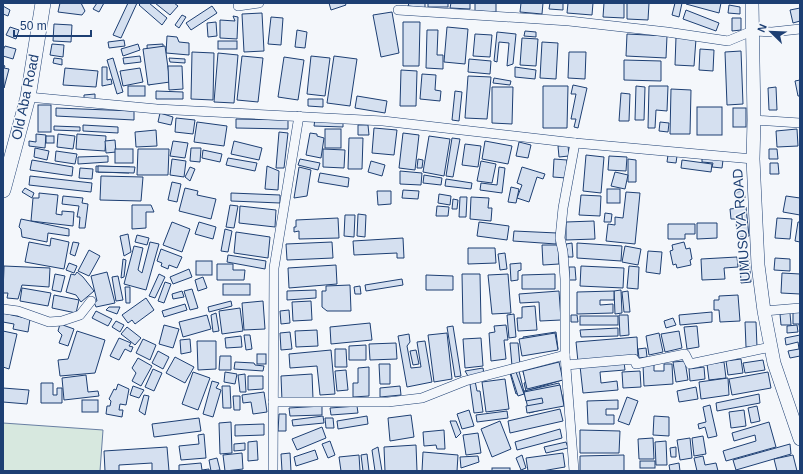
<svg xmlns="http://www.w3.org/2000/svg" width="803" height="474" font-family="Arial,sans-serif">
	<rect width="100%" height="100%" fill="#f4f7fb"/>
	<polygon fill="#d7e8df" stroke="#687fa3" points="3,423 103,430 100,471 3,471"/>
	<g fill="#d5e0f0" stroke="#1d3f73">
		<polygon points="60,3 81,3 85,11 82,15 58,12"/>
		<polygon points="97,3 104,3 99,12 93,9"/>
		<polygon points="128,3 137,3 121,38 113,35"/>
		<polygon points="141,3 149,3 167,18 162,25 139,5"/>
		<polygon points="155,3 174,3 178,6 170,15"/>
		<polygon points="329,3 345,3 346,5 331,10"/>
		<polygon points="409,3 425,3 425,8 408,6"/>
		<rect x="428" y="3" width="20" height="4"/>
		<polygon points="451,3 470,3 470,9 450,8"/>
		<polygon points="475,3 496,3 496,12 475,11"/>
		<polygon points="521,3 543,3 542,14 520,12"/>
		<polygon points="550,3 563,3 563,10 549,9"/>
		<polygon points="568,3 593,3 592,15 567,13"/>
		<polygon points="604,3 624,3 624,18 603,17"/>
		<polygon points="627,3 649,3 648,20 627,19"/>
		<polygon points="675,3 682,3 679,17 672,15"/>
		<polygon points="686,3 721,3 719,13 686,4"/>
		<polygon points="729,5 740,7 740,14 728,13"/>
		<polygon points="3,6 10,10 8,16 3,14"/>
		<polygon points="212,6 217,13 191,30 186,23"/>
		<polygon points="800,8 800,21 793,23 790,10"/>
		<polygon points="686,10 719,23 716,31 683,19"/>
		<polygon points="392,12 399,53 381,57 373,15"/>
		<polygon points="262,13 264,51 244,52 242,14"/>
		<polygon points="182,15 186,17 179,28 175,25"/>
		<polygon points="233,16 238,17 237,39 220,38 220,20 235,21"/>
		<polygon points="271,17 283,18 281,45 268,44"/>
		<polygon points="732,18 741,18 741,30 732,31"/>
		<polygon points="216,22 217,36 208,37 207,23"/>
		<polygon points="403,22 420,22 419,66 403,66"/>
		<polygon points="54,24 72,25 71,42 53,41"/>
		<polygon points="10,27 19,30 16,39 6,35"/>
		<polygon points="447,27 468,29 465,64 444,62"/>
		<polygon points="297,30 307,32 305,48 295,47"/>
		<polygon points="427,30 438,30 437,55 443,55 443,69 426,68"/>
		<polygon points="525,31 536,32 536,37 524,36"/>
		<polygon points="497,32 516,34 513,64 507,66 509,43 499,42 497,62 494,61"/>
		<polygon points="475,34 492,35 490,57 473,56"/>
		<polygon points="627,34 667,36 666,58 626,56"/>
		<polygon points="167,36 177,37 179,42 189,43 189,55 166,53"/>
		<polygon points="676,37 696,39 694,66 675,65"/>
		<polygon points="522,38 538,39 536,66 520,65"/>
		<polygon points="124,40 125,46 109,48 108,42"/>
		<rect x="218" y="41" width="19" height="8"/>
		<polygon points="542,42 558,43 556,79 540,78"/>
		<polygon points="52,44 64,45 63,57 50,55"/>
		<polygon points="138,44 140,50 123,56 121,49"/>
		<polygon points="163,44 164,79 149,85 147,45"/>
		<polygon points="5,46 16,49 13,59 3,56 3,50"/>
		<polygon points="165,46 170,82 148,85 143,49"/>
		<polygon points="700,49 714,50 713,71 699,70"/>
		<polygon points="741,51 743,104 727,105 725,52"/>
		<polygon points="192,52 214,53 213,100 191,99"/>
		<polygon points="569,52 586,52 585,79 568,78"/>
		<polygon points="218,53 238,55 234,103 214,102"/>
		<polygon points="140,56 141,62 124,64 123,58"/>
		<polygon points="242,56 263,58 258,102 237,100"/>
		<polygon points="311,56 330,58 325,96 307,94"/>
		<polygon points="334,56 357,59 350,106 327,103"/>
		<polygon points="284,57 304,60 298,100 278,97"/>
		<polygon points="54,58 62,59 62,65 53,63"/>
		<polygon points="113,58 123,92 117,94 107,60"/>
		<polygon points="169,58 185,59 185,63 170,62"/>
		<polygon points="469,59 491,61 490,74 468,72"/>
		<polygon points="624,60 661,61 661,81 624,80"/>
		<polygon points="3,65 5,66 4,68 9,69 4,88"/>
		<polygon points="168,66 182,66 183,89 169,90"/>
		<polygon points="102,67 107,67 107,80 111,79 112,84 102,86"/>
		<polygon points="515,67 536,70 535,79 515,77"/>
		<polygon points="65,68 98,71 96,87 63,85"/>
		<polygon points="140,68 143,82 123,86 120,71"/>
		<polygon points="401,70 417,71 416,106 400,106"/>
		<polygon points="422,74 436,75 435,90 441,91 440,101 420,99"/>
		<polygon points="468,76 491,77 487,119 465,118"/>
		<polygon points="494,78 511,81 510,85 493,83"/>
		<polygon points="800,80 800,96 798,96 795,81"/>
		<polygon points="573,85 587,88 578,128 574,127 576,119 571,119 576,94 571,94"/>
		<rect x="128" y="86" width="17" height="10"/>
		<polygon points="543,86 568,86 567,128 543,128"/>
		<polygon points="636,86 645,87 644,120 635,120"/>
		<polygon points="649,86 668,86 667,111 656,110 655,128 648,128"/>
		<polygon points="492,87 513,87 512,124 492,123"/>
		<polygon points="776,87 777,110 769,110 768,88"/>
		<polygon points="671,89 691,90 690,134 670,134"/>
		<polygon points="156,91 183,92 183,99 156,99"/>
		<polygon points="455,91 462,92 459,121 452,120"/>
		<polygon points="621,93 630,94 629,121 619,121"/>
		<polygon points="95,94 95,99 84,100 84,95"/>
		<polygon points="357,96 387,101 385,113 355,108"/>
		<polygon points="308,99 323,99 323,107 308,106"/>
		<rect x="38" y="105" width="13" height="27"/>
		<rect x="697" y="107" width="25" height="28"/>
		<polygon points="56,108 134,111 134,120 56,116"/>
		<rect x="733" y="108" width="13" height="19"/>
		<polygon points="160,113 173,117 171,125 158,122"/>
		<polygon points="176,118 195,120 193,134 175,132"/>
		<polygon points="236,119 288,120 288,129 236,128"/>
		<polygon points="315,119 343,120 343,127 314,126"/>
		<polygon points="197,122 227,126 224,146 194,142"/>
		<polygon points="660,122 669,123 668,132 659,131"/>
		<polygon points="83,125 118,127 118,133 83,131"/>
		<polygon points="358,125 368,125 369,135 358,135"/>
		<polygon points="54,126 80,127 80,131 54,130"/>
		<polygon points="374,128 397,130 394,155 372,153"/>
		<rect x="325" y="129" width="16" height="19"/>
		<polygon points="797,129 798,146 777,147 776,131"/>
		<polygon points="156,130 157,146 136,147 135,132"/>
		<polygon points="279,132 288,133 284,168 276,168"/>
		<polygon points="310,133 317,134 317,136 324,138 321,158 306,155"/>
		<polygon points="403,133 419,135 415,170 399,168"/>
		<polygon points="36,134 46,135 45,148 29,146 29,141 36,142"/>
		<polygon points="58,134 75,136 73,149 57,147"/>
		<polygon points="77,134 106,136 105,151 76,149"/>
		<rect x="46" y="136" width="8" height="7"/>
		<polygon points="429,136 450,139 444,176 423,172"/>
		<polygon points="349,138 363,138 362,169 348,169"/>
		<polygon points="452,138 460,139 453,177 446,176"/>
		<polygon points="115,140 116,152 106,153 105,141"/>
		<polygon points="173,141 188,143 185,158 170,156"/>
		<polygon points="234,141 262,148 259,160 231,154"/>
		<polygon points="485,141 512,146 508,164 482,159"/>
		<polygon points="519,142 531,145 528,158 516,156"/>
		<polygon points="465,144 481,146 478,167 462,165"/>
		<polygon points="568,145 569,156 559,157 558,146"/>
		<polygon points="35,148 49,151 47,160 34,157"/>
		<polygon points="191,148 201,148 200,162 190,161"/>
		<rect x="115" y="149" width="18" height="14"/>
		<polygon points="138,149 169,149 168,175 137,175"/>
		<polygon points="323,149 345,150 344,168 323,167"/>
		<polygon points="769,149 777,149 778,159 769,159"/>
		<polygon points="203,150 222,154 220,162 202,158"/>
		<polygon points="56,151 77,154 75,164 55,161"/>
		<polygon points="586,155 604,157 601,193 583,191"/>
		<polygon points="668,155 677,156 676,163 667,162"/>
		<polygon points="108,156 108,162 78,164 78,157"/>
		<polygon points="609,156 627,157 626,171 608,170"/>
		<polygon points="702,157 723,160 722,168 712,167 713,163 702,162"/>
		<polygon points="228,158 257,163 255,171 226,165"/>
		<polygon points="172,159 186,161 184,177 170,175"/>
		<polygon points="300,159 320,163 318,170 298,165"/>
		<polygon points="418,159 423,160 422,168 417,168"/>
		<polygon points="554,159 567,160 566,178 553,177"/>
		<polygon points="628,159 636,160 636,182 628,182"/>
		<polygon points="32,160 73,167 72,176 30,170"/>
		<polygon points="682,160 712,164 711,172 681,168"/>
		<polygon points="371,161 385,165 382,176 368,172"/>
		<polygon points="481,161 496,164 492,183 477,181"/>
		<polygon points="770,163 778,163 779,174 770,174"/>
		<polygon points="96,166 130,167 129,173 96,172"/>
		<polygon points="98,166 135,167 134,173 98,172"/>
		<polygon points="267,166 279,171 278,190 265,189"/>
		<polygon points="190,167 195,169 190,181 185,177"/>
		<polygon points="299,167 311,170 307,196 294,198"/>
		<polygon points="499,167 505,168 502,193 480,190 481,183 497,185"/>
		<polygon points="522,167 545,174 543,179 537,177 529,202 517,198 522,185 517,183"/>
		<polygon points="80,168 93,169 92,179 79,178"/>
		<polygon points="400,171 422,173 421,185 400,184"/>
		<polygon points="615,172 628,175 625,189 611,186"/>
		<polygon points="320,173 349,178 348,187 318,182"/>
		<polygon points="424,175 442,178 441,185 423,183"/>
		<polygon points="30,176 92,183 91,192 29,185"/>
		<polygon points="101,176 143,177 141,201 100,200"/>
		<polygon points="446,179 472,183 471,189 445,186"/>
		<polygon points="172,182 181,184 177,202 168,200"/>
		<polygon points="511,187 519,189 516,203 508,202"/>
		<polygon points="25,188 34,193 32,198 22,192"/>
		<polygon points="185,188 198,191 197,195 216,199 211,219 179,211"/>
		<rect x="607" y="189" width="13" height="14"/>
		<polygon points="403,190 419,191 418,199 402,198"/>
		<polygon points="377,191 391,191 391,204 378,205"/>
		<polygon points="744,191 745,198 737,199 736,192"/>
		<polygon points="626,192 640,193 635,244 606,241 608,224 615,225 615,217 623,218"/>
		<polygon points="39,193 58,195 56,214 62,215 62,211 74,212 73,226 31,221 33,198 39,198"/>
		<polygon points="231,193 280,195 280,203 231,201"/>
		<polygon points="439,194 451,196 450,205 438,203"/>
		<polygon points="581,195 601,196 600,216 579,215"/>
		<polygon points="63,196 83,198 82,203 88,204 85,228 79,228 80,217 77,217 79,206 62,204"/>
		<polygon points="786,196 800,198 800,215 783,212"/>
		<polygon points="460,197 467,197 466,217 459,217"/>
		<polygon points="471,197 489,198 488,208 492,208 491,221 470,219"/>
		<polygon points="453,199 458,200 457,209 452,209"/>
		<polygon points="132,205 151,205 154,212 146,212 146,228 132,229"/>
		<polygon points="230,205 238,206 234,228 226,227"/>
		<polygon points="240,206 276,210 275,227 239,223"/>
		<polygon points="437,206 449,207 448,216 436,216"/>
		<polygon points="746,207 749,236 737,237 736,219 731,219 730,209"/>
		<polygon points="605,213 612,214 611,222 604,222"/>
		<polygon points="358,214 366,215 365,237 357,236"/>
		<polygon points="345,215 355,215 354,237 344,236"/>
		<polygon points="338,218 339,238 299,239 299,231 294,232 294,227 296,227 296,220"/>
		<polygon points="777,218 792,219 790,239 775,238"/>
		<polygon points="21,219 69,229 69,236 48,233 47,242 22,237 21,229 19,227"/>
		<polygon points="594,221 595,239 566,240 566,222"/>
		<polygon points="172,222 190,229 182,252 163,245"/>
		<polygon points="199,222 216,227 213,239 195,234"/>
		<polygon points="479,222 509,226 507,240 477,236"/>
		<polygon points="798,222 800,222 800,242 795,241"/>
		<polygon points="697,223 717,223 717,238 697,239"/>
		<polygon points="668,224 695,224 695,234 685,234 685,239 668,239"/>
		<polygon points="225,229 232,231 228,252 221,251"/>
		<polygon points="514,231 557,233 556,244 513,241"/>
		<polygon points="236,232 270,237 268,258 234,253"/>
		<polygon points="128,234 131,252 124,256 120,236"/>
		<polygon points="137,235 149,238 147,245 135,242"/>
		<polygon points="51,238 69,242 64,269 25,262 29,242 50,246"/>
		<polygon points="403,238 404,258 397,258 397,253 354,255 353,241"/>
		<polygon points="73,242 79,243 75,256 70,254"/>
		<polygon points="150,242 159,244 146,290 124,284 134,246 143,248 138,270 142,273"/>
		<polygon points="332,242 333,258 287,260 286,244"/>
		<polygon points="684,242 686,249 690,248 692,259 690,260 691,265 677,268 676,264 673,265 670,251 673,250 672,245"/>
		<polygon points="572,243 573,257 568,257 566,244"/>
		<polygon points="577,243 622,246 621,261 577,258"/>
		<polygon points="542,245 558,245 559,264 543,265"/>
		<polygon points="625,246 641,249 638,265 622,262"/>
		<polygon points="468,248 495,248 496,263 468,264"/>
		<polygon points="161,249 182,257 177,268 169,265 168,269 161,266 162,263 157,261"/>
		<polygon points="89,250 100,256 89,276 78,271"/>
		<polygon points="648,251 662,252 660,274 646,272"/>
		<polygon points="505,253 507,269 500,270 498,254"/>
		<polygon points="228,255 266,261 265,269 227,262"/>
		<polygon points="737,257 738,267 724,268 725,279 702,280 701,259"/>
		<polygon points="775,258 790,259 790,271 774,270"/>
		<polygon points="123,259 126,260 124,277 121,278"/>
		<polygon points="749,259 751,282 741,283 740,260"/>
		<rect x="196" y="261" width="16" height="14"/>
		<polygon points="69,263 77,266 74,273 66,270"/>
		<polygon points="521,263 521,270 518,271 518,280 511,281 510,264"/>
		<polygon points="217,264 233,264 233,270 245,270 244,280 217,280"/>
		<polygon points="336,265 337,284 289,288 288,268"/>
		<polygon points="4,266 50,268 49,287 22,285 18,299 7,298 8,293 3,293"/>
		<polygon points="581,266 624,268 623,288 580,286"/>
		<polygon points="629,266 639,267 638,289 627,288"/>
		<polygon points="569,267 575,267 576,280 569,280"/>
		<polygon points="189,269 192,277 173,284 170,277"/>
		<polygon points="77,272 83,277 94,291 81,302 76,295 66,292 71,274 75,275"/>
		<polygon points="107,272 115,303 96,307 94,302 97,301 91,276"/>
		<polygon points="782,273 800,274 800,294 781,293"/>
		<polygon points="55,274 65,276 61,292 52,290"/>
		<polygon points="159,274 165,277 155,298 149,296"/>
		<polygon points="462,274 480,274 481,323 463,323"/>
		<polygon points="508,274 511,313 492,314 488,275"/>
		<polygon points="555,274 555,289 522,289 522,275"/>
		<polygon points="426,275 453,276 453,290 426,290"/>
		<polygon points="118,276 123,300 116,301 112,277"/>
		<polygon points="203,277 207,288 198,291 195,280"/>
		<polygon points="402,279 403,285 366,291 365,285"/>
		<polygon points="165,282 171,284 164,303 158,301"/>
		<rect x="223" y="284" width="27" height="11"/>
		<polygon points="350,285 351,311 327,311 322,307 322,291 326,291 326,286"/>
		<polygon points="360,286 361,294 355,294 354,287"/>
		<polygon points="125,287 130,287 130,303 126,303"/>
		<polygon points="22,288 51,293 48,306 20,301"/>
		<polygon points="192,289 198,308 190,310 184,291"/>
		<polygon points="316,290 316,298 287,300 287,291"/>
		<polygon points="621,290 622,313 615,314 614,291"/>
		<polygon points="182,291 184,297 173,299 172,294"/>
		<polygon points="559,291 561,320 540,321 539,302 520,303 519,294"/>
		<polygon points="614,291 614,300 600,300 600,305 613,304 613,313 577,314 577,292"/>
		<polygon points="628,291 630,312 624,312 622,292"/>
		<polygon points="54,295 79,300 76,313 52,308"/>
		<polygon points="738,295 740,321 720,322 719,310 714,310 714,300 719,300 719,296"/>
		<polygon points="146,298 154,310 135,324 132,320 128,323 122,315"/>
		<polygon points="231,301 232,306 209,312 208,307"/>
		<polygon points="263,301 265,329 244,330 242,303"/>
		<polygon points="311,301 312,320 293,321 292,302"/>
		<polygon points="185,304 187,310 164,317 162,311"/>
		<polygon points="535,306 537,330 518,331 517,318 522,318 522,307"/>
		<polygon points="109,307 120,307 117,314 106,310"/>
		<polygon points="240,308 243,331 222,334 219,311"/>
		<polygon points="289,310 290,323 281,324 280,311"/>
		<polygon points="96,311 112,319 108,326 92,318"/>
		<polygon points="793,311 800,311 800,332 799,324 793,324"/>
		<polygon points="712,312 712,322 680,325 679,315"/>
		<polygon points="3,313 30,319 28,332 13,329 14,324 3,322"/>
		<polygon points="216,313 219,331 213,332 211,315"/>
		<polygon points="790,313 791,325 781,325 780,314"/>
		<polygon points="514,314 516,337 509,338 507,315"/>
		<polygon points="207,315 211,329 183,337 179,322"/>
		<polygon points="571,315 577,315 578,322 571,322"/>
		<polygon points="619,315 628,315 629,335 620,336"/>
		<rect x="580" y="316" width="38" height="9"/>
		<polygon points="673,318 676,325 666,328 664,321"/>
		<polygon points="116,321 124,325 120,332 112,327"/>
		<polygon points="745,322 756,322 757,347 746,347"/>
		<polygon points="370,323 372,340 331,344 330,327"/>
		<polygon points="60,324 74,329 68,346 59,343 62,335 58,331"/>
		<polygon points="164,325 179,329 173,348 159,344"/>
		<polygon points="506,325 508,340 504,340 506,359 491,361 489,333 495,332 494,326"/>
		<polygon points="797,325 798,332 787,333 787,326"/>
		<polygon points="453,326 461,376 455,377 447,327"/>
		<polygon points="697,326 699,347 687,349 684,327"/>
		<polygon points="127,327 141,338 135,345 121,334"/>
		<polygon points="618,328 618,336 581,337 580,330"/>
		<polygon points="317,330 318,346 296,347 295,331"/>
		<polygon points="3,331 17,334 9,369 3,367"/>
		<polygon points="77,331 105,340 95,373 60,376 58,360 68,359"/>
		<polygon points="679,331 682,348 665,352 661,334"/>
		<polygon points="290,332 292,349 281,350 280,333"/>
		<polygon points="556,332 558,349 525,353 523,337"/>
		<polygon points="447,333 452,379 434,382 428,335"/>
		<polygon points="555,333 558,350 522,356 519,339"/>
		<polygon points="659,333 663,352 649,355 646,336"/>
		<polygon points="409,334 410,342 407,346 411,368 421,367 417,342 425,341 432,382 407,387 398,336"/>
		<polygon points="244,335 250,335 252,349 246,350"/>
		<polygon points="800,335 800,356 790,358 788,351 799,349 798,342 786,345 785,338"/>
		<polygon points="241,336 242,347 226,348 225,338"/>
		<polygon points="637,337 638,358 578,362 576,342"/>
		<polygon points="119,338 131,343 129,346 133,347 131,352 125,349 119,360 110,356"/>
		<polygon points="481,338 483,366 465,368 463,339"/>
		<polygon points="143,339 156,345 150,360 136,353"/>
		<polygon points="190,339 191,352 181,354 180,340"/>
		<polygon points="197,341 216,341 216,369 198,370"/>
		<polygon points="396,343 397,359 370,360 369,344"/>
		<polygon points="510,343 518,343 520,365 512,366"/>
		<polygon points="366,345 366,360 349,360 349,346"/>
		<polygon points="646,348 647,357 639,358 638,349"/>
		<polygon points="335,349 346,349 347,367 335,367"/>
		<polygon points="331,350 335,394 320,395 317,366 290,368 289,354"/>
		<polygon points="416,350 419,364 413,365 410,351"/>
		<polygon points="158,351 169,357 163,369 152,363"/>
		<rect x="257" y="354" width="9" height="10"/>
		<polygon points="220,356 231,356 231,370 219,370"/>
		<polygon points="175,357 194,367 185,383 166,373"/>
		<polygon points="138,358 152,366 141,386 132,381 136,373 132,368"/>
		<polygon points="556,359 562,380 526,391 524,383 544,377 542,370 524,375 522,368"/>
		<polygon points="741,359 743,373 728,375 726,361"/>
		<polygon points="763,360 765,370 745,373 743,363"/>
		<polygon points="685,361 688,380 676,382 673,362"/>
		<polygon points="235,362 254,363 255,365 264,366 263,371 234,369"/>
		<polygon points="559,362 563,380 527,389 523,371"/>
		<polygon points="624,362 625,370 600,372 601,383 617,381 618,390 583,393 580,366"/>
		<polygon points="724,362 726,378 709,380 707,364"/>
		<polygon points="379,364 390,364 390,384 380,384"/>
		<polygon points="654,364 654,371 664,371 664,364 672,364 673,384 644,386 643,365"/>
		<polygon points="369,367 369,396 353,397 353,383 358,383 358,368"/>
		<polygon points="704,367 705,379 690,381 689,369"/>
		<polygon points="483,368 484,374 468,376 465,371"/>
		<polygon points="153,369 162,373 154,391 145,387"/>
		<polygon points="346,370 348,390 337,391 335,371"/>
		<polygon points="519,371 524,392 516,394 510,373"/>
		<polygon points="640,371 641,387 623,388 622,372"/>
		<polygon points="193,372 210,378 198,410 182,404"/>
		<polygon points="225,372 237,374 235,384 224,382"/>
		<polygon points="516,372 524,394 518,396 511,374"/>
		<polygon points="768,372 771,388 732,395 729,379"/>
		<polygon points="245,374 246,392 240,392 238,375"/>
		<polygon points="312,374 313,399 282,401 281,376"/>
		<polygon points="86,375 88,392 98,391 99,396 64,400 62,378"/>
		<polygon points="248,376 263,376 263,389 248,390"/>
		<polygon points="728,378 729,395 701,399 699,382"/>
		<polygon points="505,379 509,409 486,412 482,382"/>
		<polygon points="212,381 219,383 216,388 221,390 213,417 203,414"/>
		<polygon points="475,381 477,391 480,391 483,412 474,413 470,384"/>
		<polygon points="41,383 53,383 53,395 57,395 57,388 62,388 62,403 41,403"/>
		<polygon points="559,383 564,404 529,413 524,391"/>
		<polygon points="118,384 129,389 126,405 120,404 119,410 123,410 122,417 106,414 107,406 110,406 111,401 109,399 114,389 116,390"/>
		<polygon points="560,385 564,406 527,413 526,406 543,403 542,398 526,401 524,392"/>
		<polygon points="133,386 144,390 139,398 130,395"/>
		<polygon points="222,386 230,386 231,408 223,408"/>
		<polygon points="400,386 401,395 380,397 380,388"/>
		<polygon points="696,387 698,399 679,402 677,391"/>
		<polygon points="3,388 29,390 27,404 3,402"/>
		<polygon points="264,392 267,412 253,414 251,402 243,403 242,395"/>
		<polygon points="759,394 760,403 717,411 716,403"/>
		<polygon points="144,395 149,396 145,415 139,411"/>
		<polygon points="233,396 240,396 240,410 234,410"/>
		<polygon points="627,397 638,401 629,425 618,421"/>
		<rect x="82" y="400" width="16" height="12"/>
		<polygon points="618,400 618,409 606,409 606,415 614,415 614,424 588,424 587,401"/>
		<polygon points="710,405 717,436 708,438 705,427 699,429 698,424 706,422 703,407"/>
		<polygon points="322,406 322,415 290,416 289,408"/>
		<polygon points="357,406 358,413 331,415 330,408"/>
		<polygon points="757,406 760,421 751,423 748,408"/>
		<polygon points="560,409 563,421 510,433 508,421"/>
		<polygon points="469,410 474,426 462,429 457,414"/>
		<polygon points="744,410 746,426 731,428 729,412"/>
		<polygon points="507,411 508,418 477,422 476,415"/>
		<polygon points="279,414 286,414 286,431 278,431"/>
		<polygon points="411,415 414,437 390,441 388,418"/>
		<polygon points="323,416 324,423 293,426 292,420"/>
		<polygon points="367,416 368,424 338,429 337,421"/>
		<polygon points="654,416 669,417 669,436 653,435"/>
		<polygon points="199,418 201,431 154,437 152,424"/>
		<polygon points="325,418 333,418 334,428 326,428"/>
		<polygon points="450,421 456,421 461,433 456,438"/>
		<polygon points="500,421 511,449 492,457 481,429"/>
		<polygon points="231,422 232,453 220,454 219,423"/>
		<polygon points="769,422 776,447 726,461 723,451 756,441 755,435 734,441 732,433"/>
		<polygon points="264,424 264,435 235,436 235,425"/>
		<polygon points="322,427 326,438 297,450 292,439"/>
		<polygon points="560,429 562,438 517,450 515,442"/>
		<polygon points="444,430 445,449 437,449 436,445 424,446 423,432"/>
		<polygon points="580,430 620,431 619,453 580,453"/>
		<polygon points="478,433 481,453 466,455 463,435"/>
		<polygon points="204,434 206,458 181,460 179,446 199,444 198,435"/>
		<polygon points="703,436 706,454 694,456 692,438"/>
		<polygon points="653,438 654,459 639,459 638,439"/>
		<polygon points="690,438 692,458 680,460 677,440"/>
		<polygon points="257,441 258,460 248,461 248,442"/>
		<polygon points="330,441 335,455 328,458 322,444"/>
		<polygon points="666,441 667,465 656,465 655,442"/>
		<polygon points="566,442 568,448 546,453 544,447"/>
		<polygon points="245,443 245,450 234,451 234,444"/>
		<polygon points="790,444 791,454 736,470 733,460"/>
		<polygon points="416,445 417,471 385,471 384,447"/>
		<polygon points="167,447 169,471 152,471 152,463 119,465 119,471 105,471 104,451"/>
		<polygon points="378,447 382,471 375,471 372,450"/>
		<polygon points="676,447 676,457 671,457 670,448"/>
		<polygon points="315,450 318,459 296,466 294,457"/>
		<polygon points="423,452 458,455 457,471 422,471"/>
		<polygon points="242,453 243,469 225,471 223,455"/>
		<polygon points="290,453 291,471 282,471 281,454"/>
		<polygon points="563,453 565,467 542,471 528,471 526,458"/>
		<polygon points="367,454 369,471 363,471 361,455"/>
		<polygon points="359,455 360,471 341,471 339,457"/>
		<polygon points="522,455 526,468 521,470 516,458"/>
		<polygon points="624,455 624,471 580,471 580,456"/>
		<polygon points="793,455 797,471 777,471 774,459"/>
		<polygon points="478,456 479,462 461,468 460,457"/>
		<polygon points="703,456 705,465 716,463 718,471 697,471 694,458"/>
		<polygon points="217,458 220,470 211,471 209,460"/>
		<rect x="640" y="461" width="15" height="7"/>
		<polygon points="201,463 202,470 209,469 209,471 179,471 179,465"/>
		<polygon points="679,463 680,471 670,471 669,465"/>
		<rect x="492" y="468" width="18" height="3"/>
	</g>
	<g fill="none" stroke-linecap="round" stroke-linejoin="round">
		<defs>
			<g id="street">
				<polyline points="238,6 259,3"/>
				<polyline points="398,10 569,21 667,32 728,41 752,31 772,32 800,29"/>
				<polyline points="28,97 157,109 383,121 575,143 753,159"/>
				<polyline points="754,120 800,123"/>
				<polyline points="3,309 18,311 49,322 62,321 80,315 91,301"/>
				<polyline points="764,311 800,308"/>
				<polyline points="566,365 634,359 636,364 685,354 690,364 771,347"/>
				<polyline points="273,402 388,402 422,398 465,381 565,355"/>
				<polyline points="273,471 274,268 299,116"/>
				<polyline points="574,471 565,355 565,279 563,252 560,238 563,208 575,143"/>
			</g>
			<polyline id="secondary" points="752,3 754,120 753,159 758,265 764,311 774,363 800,439"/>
			<polyline id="primary" points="3,190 28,97 43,3"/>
		</defs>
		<use href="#street" stroke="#1d3f73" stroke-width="10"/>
		<use href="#secondary" stroke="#1d3f73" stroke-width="14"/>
		<use href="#primary" stroke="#1d3f73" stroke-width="16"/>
		<use href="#street" stroke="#f4f7fb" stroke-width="9"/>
		<use href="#secondary" stroke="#f4f7fb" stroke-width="13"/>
		<use href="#primary" stroke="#f4f7fb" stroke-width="15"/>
	</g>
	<g text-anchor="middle" stroke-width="3" stroke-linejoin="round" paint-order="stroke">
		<g font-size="14" fill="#1d3f73" stroke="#f4f7fb">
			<text transform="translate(25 97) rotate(-78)" y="5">Old Aba Road</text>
			<text transform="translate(741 225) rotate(-94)" y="5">UMUSOYA ROAD</text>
		</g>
	</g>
	<rect width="803" height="474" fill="none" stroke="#1d3f73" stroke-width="8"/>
	<g transform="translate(771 32) rotate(293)" stroke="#f4f7fb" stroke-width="3" paint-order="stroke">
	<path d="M0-3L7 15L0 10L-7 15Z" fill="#1d3f73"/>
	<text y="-6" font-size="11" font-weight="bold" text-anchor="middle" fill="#1d3f73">N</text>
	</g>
	<path d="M14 30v6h77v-6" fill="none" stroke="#1d3f73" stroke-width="2"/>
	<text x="20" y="30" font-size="12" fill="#1d3f73" stroke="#f4f7fb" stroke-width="3" paint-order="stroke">50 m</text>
</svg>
